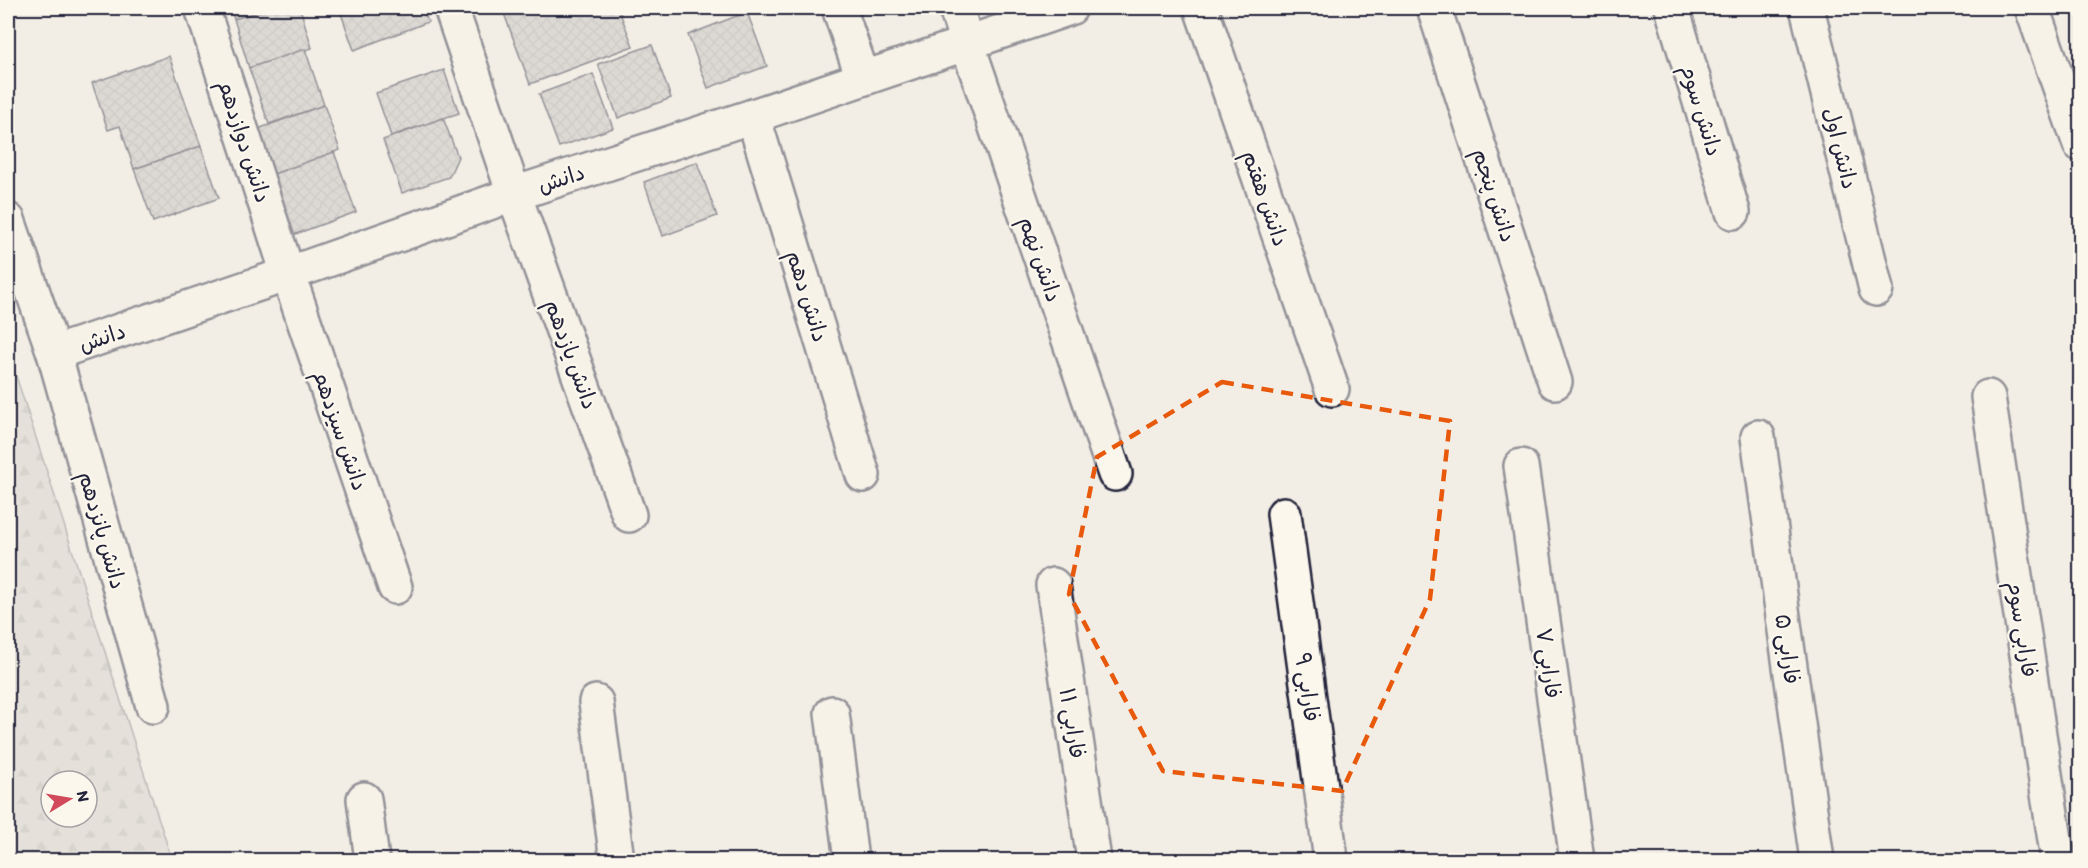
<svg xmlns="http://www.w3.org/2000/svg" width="2088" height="868" font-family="Itim,'Playpen Sans Arabic',sans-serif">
	<defs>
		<pattern id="forest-firs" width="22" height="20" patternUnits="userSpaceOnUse" patternTransform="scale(1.5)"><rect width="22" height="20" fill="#d4d1cc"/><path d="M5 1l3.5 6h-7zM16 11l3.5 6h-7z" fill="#b6b3b0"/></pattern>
		<pattern id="building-cross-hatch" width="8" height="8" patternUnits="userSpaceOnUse" patternTransform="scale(1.5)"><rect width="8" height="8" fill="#c2bebe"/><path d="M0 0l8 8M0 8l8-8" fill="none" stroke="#a6a3a4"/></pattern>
	</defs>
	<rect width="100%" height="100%" fill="#f2eee5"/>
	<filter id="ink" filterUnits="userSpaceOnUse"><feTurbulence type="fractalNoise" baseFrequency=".0167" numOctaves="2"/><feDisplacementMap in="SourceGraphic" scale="12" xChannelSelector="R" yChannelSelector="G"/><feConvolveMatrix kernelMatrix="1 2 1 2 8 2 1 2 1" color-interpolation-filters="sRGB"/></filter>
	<g filter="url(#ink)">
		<path fill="url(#forest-firs)" stroke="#7b7a84" stroke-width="1.5" fill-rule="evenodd" d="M 8,351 L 172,860 L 8,860 ZM 51,781 L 87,781 L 87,817 L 51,817 Z"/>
		<g fill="url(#building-cross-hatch)" stroke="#22223b" stroke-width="1.5">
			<polygon points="230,8 273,8 234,19"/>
			<polygon points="273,8 300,8 312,48 249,68 234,19"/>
			<polygon points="339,8 423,8 428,22 354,50"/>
			<polygon points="502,8 618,8 633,46 530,84"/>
			<polygon points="747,12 767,66 708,88 688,35"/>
			<polygon points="652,45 671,98 618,118 598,64"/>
			<polygon points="305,49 324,105 269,124 249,68"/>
			<polygon points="169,56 201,146 134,169 120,126 108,130 92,83"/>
			<polygon points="444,70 459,113 391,136 376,93"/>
			<polygon points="593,74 613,128 559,147 539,94"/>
			<polygon points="324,105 340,150 271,175 255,130"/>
			<polygon points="443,118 458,157 449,177 402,193 383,140"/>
			<polygon points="201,146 219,198 153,222 134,169"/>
			<polygon points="334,152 356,212 293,235 271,175"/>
			<polygon points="697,162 717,216 663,236 644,182"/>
		</g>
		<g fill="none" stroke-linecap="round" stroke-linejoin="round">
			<defs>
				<g id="street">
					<polyline points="202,8 288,274 395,587"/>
					<polyline points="451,8 514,194 629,515"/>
					<polyline points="839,8 863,78"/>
					<polyline points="956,8 967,43 1115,474"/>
					<polyline points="1201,8 1332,389"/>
					<polyline points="1434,8 1555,382"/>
					<polyline points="1672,8 1733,212"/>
					<polyline points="1807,8 1876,289"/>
					<polyline points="2032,8 2080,144"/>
					<polyline points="753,116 863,475"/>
					<polyline points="8,220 54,353 153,706"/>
					<polyline points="54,353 288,274 514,194 753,116 1070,8"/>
					<polyline points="1988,397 2058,860"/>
					<polyline points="1758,437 1817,860"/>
					<polyline points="1521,466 1577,860"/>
					<polyline points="1284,514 1331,860"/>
					<polyline points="1053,585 1094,860"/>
					<polyline points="596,702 617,860"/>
					<polyline points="832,713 851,860"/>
					<polyline points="364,799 372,860"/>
				</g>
			</defs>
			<use href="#street" stroke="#22223b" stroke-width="38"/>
			<use href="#street" stroke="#fbf7ec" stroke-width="33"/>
		</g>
	</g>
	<path d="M0 0H2088V868H0ZM 1222,382 L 1450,421 L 1430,599 L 1342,791 L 1163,771 L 1069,594 L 1097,457 Z" fill="#f2eee5" fill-opacity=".55" fill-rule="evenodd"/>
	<path fill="none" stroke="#e8590c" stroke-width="4.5" stroke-dasharray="12 8" stroke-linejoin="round" d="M 1222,382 L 1450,421 L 1430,599 L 1342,791 L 1163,771 L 1069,594 L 1097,457 Z"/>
	<g text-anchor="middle" stroke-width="4.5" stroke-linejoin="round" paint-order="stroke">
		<g font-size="22" fill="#22223b" stroke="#fbf7ec">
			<text transform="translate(1702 110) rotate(73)" y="8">دانش سوم</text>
			<text transform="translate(245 141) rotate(72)" y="8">دانش دوازدهم</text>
			<text transform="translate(1841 148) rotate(76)" y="8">دانش اول</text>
			<text transform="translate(561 178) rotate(-18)" y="8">دانش</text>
			<text transform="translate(1495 195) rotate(72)" y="8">دانش پنجم</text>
			<text transform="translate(1266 198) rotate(71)" y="8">دانش هفتم</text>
			<text transform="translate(1041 259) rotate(71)" y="8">دانش نهم</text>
			<text transform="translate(808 296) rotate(73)" y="8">دانش دهم</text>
			<text transform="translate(102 337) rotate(-19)" y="8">دانش</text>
			<text transform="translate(572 354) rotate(70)" y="8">دانش یازدهم</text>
			<text transform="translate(341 430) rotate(71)" y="8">دانش سیزدهم</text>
			<text transform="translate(103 530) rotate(74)" y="8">دانش پانزدهم</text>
			<text transform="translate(2023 629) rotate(81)" y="8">فارابی سوم</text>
			<text transform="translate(1788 649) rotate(82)" y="8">فارابی ۵</text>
			<text transform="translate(1549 663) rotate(82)" y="8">فارابی ۷</text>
			<text transform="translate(1308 687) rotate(82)" y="8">فارابی ۹</text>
			<text transform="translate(1073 723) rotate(81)" y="8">فارابی ۱۱</text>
		</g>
	</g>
	<rect width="2088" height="868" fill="none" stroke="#fbf7ec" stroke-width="30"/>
	<rect x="15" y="15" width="2058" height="838" fill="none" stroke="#22223b" stroke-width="2" filter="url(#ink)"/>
	<g transform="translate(69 799) rotate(79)"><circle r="28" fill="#fbf7ec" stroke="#a4a2a5" stroke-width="1.5"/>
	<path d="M0-4.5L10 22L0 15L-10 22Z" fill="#d1495b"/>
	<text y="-9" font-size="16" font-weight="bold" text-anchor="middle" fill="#22223b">N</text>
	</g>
</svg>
